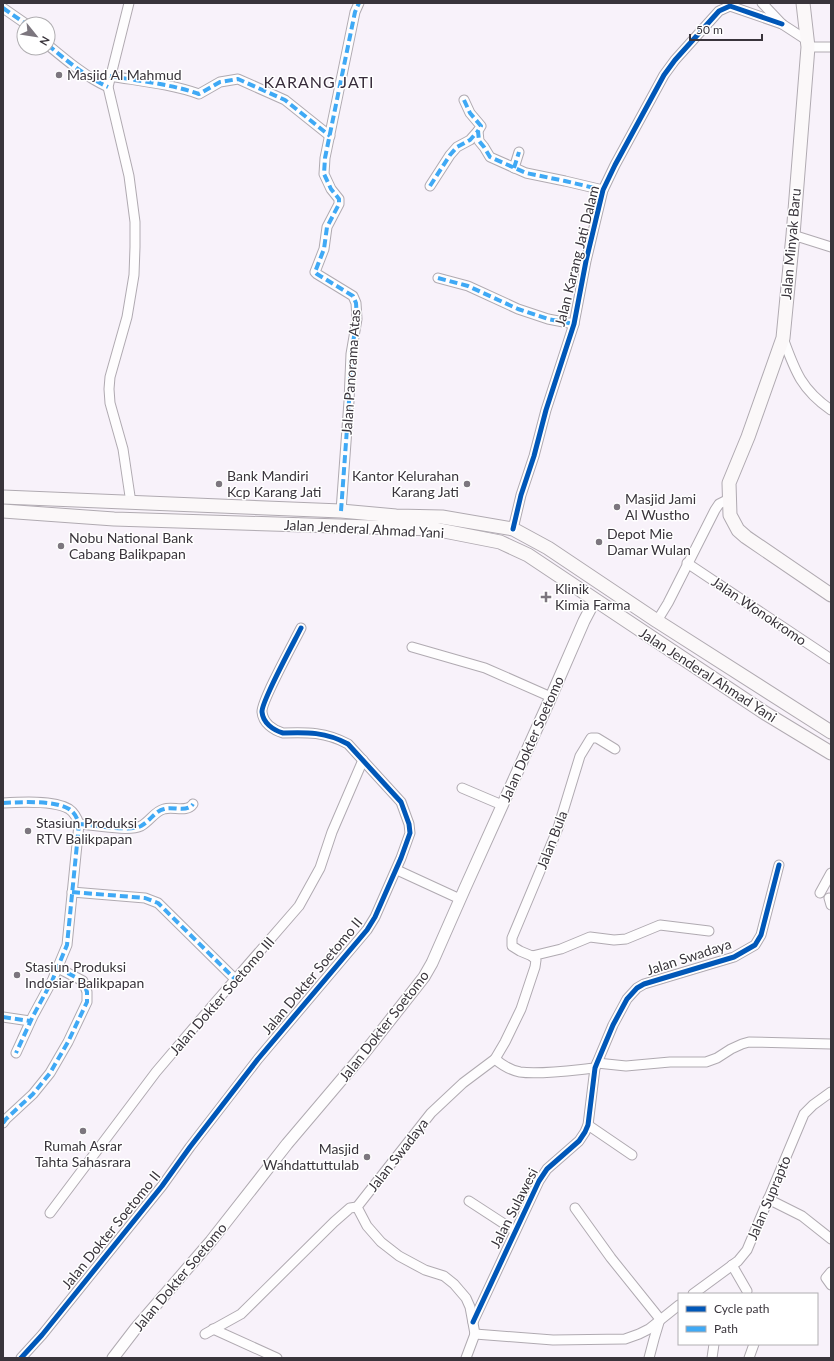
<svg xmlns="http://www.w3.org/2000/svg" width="834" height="1361" font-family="Lato,sans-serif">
	<rect width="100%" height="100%" fill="#f8f2fa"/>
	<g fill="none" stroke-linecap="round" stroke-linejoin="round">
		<defs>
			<g id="minor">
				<polyline points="129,3 108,87 129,176 135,222 135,247 134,275 127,317 110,377 109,389 110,403 123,449 131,503"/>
				<polyline points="762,3 782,24 808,41"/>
				<polyline points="3,8 26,24"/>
				<path d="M 48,45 C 66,60 86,77 108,87"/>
				<polyline points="808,47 831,47"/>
				<path d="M 110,76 C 139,81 171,84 199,94 L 220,82 L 238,79 L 285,100 L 330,136"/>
				<polyline points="464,100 470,113 481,126 478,131 479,141 484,147 490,157 526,173 565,181 603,190"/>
				<polyline points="514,168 519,152"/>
				<polyline points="430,186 450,155 457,147 470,140 478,131"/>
				<polyline points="793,235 831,247"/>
				<polyline points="438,278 468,286 518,309 548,319 574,324"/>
				<path d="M 783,338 C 795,371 801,389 831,410"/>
				<polyline points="341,511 349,401 351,354 357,319 356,303 353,296 317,274 315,272 324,249 327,227 339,204 339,199 331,189 324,174 325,158 355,12 359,3"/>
				<polyline points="513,529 521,495 534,456 546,410 574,324 586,261 603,190 615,165 664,75 675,60 719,11 730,6 782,24"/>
				<polyline points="687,563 831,659"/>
				<polyline points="657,621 668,603 715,510 719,504 729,499"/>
				<polyline points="412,647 485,668 551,697"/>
				<polyline points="462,788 502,805"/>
				<path d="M 3,803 C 20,802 54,800 69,809 C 75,813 77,818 79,824 L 67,945 L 52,981 L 33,1016 L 16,1053"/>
				<path d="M 79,824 C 94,825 129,832 141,826 C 150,821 155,811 164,809 C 173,806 187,813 193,804"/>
				<polyline points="397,870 460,899"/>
				<polyline points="72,892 145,898 158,903 235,979"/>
				<polyline points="820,893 831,873"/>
				<polyline points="829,898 831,905"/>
				<polyline points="532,956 520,951 512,946 512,938 558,828 580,756 591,738 597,738 615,749"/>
				<polyline points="532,956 561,949 590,937 614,940 626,939 660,925 709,931"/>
				<polyline points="3,1017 30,1021"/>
				<path d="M 495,1059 C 502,1065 510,1070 520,1072 C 540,1075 574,1070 595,1068"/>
				<polyline points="597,1063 626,1066 670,1062 706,1062 717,1058 731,1049 742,1044 749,1042 831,1044"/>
				<polyline points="3,1123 6,1119 33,1094 50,1073 68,1042 87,1002 87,992 83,981 58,968"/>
				<polyline points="588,1125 632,1155"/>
				<polyline points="768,1199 802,1216 831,1239"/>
				<polyline points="469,1201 515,1231"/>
				<polyline points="575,1208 611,1258 660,1319 654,1339 649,1358"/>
				<polyline points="50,1213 156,1072 213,1005 299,906 320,868 332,832 363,760"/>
				<polyline points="732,1265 747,1291"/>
				<polyline points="831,1272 826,1278 831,1285"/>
				<polyline points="693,1294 738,1261 747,1250 804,1114 813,1105 831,1092"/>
				<polyline points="473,1322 539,1181 547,1169 579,1141 585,1132 588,1125 595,1068 597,1063 613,1025 627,999 637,988 644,984 734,957 755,945 761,935 779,865"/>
				<polyline points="213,1329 277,1358"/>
				<polyline points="205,1334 241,1314 334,1222 350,1208 357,1207"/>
				<polyline points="475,1334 470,1307 466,1298 454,1284 444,1276 425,1270 399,1256 381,1242 367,1226 357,1207 431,1113 463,1083 495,1059 505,1042 521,1009 535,967 536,960 532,956"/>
				<polyline points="475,1334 553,1340 625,1339 639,1334 649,1329 679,1305"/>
				<path d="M 21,1358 L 42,1335 L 162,1186 L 190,1147 L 258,1059 L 367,930 L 375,917 L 401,858 L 410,833 L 409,824 L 401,802 L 348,744 C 326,732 307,732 283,733 C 273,730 263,723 262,712 C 261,702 294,642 301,628"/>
				<polyline points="466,1358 475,1334"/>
				<polyline points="712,1358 714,1344"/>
				<polyline points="749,1358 754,1344"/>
			</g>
			<polyline id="tertiary" points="113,1358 136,1328 211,1241 287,1144 365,1052 424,977 432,963 465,888 551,697 584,621 595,600"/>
			<g id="secondary">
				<polyline points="803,3 808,47 793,235 783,338 748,437 729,483 730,515 738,530 746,537 831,595"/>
				<polyline points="3,497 341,511 396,516 442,517 513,529 548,548 657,621 831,732"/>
				<polyline points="3,511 114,519 434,529 500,542 528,555 765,713 831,753"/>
			</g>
		</defs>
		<use href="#minor" stroke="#b0aab1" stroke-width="11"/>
		<use href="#tertiary" stroke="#b0aab1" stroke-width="13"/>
		<use href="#secondary" stroke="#b0aab1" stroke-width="15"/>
		<use href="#minor" stroke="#fefdfe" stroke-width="9"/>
		<use href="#tertiary" stroke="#fefdfe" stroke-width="11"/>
		<use href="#secondary" stroke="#fbf8f9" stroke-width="13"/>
		<g stroke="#3fa9f5" stroke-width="4" stroke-dasharray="8 4" stroke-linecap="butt">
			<polyline points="3,8 26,24"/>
			<path d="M 48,45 C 66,60 86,77 108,87"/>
			<path d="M 110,76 C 139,81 171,84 199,94 L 220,82 L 238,79 L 285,100 L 330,136"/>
			<polyline points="464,100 470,113 481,126 478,131 479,141 484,147 490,157 526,173 565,181 603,190"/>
			<polyline points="514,168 519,152"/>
			<polyline points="430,186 450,155 457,147 470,140 478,131"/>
			<polyline points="438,278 468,286 518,309 548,319 574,324"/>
			<polyline points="341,511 349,401 351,354 357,319 356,303 353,296 317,274 315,272 324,249 327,227 339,204 339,199 331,189 324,174 325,158 355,12 359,3"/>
			<path d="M 3,803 C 20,802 54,800 69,809 C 75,813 77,818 79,824 L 67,945 L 52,981 L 33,1016 L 16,1053"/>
			<path d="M 79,824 C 94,825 129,832 141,826 C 150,821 155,811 164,809 C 173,806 187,813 193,804"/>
			<polyline points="72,892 145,898 158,903 235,979"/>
			<polyline points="3,1017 30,1021"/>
			<polyline points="3,1123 6,1119 33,1094 50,1073 68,1042 87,1002 87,992 83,981 58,968"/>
		</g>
		<defs>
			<g id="cycleway">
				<polyline points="513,529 521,495 534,456 546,410 574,324 586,261 603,190 615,165 664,75 675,60 719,11 730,6 782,24"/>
				<polyline points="473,1322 539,1181 547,1169 579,1141 585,1132 588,1125 595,1068 597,1063 613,1025 627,999 637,988 644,984 734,957 755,945 761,935 779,865"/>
				<path d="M 21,1358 L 42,1335 L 162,1186 L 190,1147 L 258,1059 L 367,930 L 375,917 L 401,858 L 410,833 L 409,824 L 401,802 L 348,744 C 326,732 307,732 283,733 C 273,730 263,723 262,712 C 261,702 294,642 301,628"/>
			</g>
		</defs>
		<use href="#cycleway" stroke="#fff" stroke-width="8"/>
		<use href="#cycleway" stroke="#0057b8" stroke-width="5"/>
	</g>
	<g fill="#7c767e" stroke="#fff" stroke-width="1.5">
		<circle cx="59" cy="75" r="4"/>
		<circle cx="219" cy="484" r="4"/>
		<circle cx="467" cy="484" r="4"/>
		<circle cx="617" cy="507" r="4"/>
		<circle cx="599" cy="542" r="4"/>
		<circle cx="61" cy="546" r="4"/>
		<path d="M544 591h4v4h4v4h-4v4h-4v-4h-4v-4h4z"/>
		<circle cx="28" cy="831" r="4"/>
		<circle cx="17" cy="975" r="4"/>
		<circle cx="83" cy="1131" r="4"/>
		<circle cx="367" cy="1157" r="4"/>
	</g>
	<g text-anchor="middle" stroke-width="3" stroke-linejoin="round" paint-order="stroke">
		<g font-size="14" fill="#39343b" stroke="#fff" text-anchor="start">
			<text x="67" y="80">Masjid Al Mahmud</text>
			<text x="227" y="481">Bank Mandiri<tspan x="227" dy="16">Kcp Karang Jati</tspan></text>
			<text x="459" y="481" text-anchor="end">Kantor Kelurahan<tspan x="459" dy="16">Karang Jati</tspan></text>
			<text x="625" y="504">Masjid Jami<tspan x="625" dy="16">Al Wustho</tspan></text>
			<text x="607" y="539">Depot Mie<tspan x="607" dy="16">Damar Wulan</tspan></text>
			<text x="69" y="543">Nobu National Bank<tspan x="69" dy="16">Cabang Balikpapan</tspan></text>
			<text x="555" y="594">Klinik<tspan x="555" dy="16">Kimia Farma</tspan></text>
			<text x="36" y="828">Stasiun Produksi<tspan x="36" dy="16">RTV Balikpapan</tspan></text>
			<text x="25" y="972">Stasiun Produksi<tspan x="25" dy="16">Indosiar Balikpapan</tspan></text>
			<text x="83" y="1151" text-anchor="middle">Rumah Asrar<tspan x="83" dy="16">Tahta Sahasrara</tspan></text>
			<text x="359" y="1154" text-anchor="end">Masjid<tspan x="359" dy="16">Wahdattuttulab</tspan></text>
		</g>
		<g font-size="14" fill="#39343b" stroke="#fff">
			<text transform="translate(791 244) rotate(-85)" y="5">Jalan Minyak Baru</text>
			<text transform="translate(577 256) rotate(-76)" y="5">Jalan Karang Jati Dalam</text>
			<text transform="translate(351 372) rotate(-86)" y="5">Jalan Panorama Atas</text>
			<text transform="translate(364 529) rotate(3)" y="5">Jalan Jenderal Ahmad Yani</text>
			<text transform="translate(759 611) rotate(34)" y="5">Jalan Wonokromo</text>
			<text transform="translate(708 675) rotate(33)" y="5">Jalan Jenderal Ahmad Yani</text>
			<text transform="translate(532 739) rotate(-66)" y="5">Jalan Dokter Soetomo</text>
			<text transform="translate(552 840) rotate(-69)" y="5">Jalan Bula</text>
			<text transform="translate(689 957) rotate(-18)" y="5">Jalan Swadaya</text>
			<text transform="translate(312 976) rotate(-50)" y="5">Jalan Dokter Soetomo II</text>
			<text transform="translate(222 996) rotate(-49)" y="5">Jalan Dokter Soetomo III</text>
			<text transform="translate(384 1026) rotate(-52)" y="5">Jalan Dokter Soetomo</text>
			<text transform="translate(398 1155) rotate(-52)" y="5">Jalan Swadaya</text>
			<text transform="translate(769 1198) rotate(-67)" y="5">Jalan Suprapto</text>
			<text transform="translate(514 1208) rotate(-63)" y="5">Jalan Sulawesi</text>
			<text transform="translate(111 1230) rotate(-51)" y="5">Jalan Dokter Soetomo II</text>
			<text transform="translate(180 1277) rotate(-50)" y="5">Jalan Dokter Soetomo</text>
		</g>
		<g font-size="16" letter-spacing="1" fill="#382c3b" stroke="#fff">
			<text x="319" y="88">KARANG JATI</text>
		</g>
	</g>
	<rect width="834" height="1361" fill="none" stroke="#39343b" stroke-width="8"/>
	<rect x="678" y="1293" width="140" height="52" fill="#ffffff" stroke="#b0aeb1"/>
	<rect x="686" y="1306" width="20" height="6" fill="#0057b8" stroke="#b0aeb1"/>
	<text x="714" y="1313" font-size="12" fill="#39343b">Cycle path</text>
	<rect x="686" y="1326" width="20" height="6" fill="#3fa9f5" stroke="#b0aeb1"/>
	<text x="714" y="1333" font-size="12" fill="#39343b">Path</text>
	<g transform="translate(36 36) rotate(120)"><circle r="19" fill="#ffffff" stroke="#b0aeb1"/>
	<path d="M0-3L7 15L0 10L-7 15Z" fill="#7c767e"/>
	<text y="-6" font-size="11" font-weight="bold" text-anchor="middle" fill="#39343b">N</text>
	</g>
	<path d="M690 34v6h72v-6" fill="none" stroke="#39343b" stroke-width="2"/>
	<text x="696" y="34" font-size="12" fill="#39343b" stroke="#ffffff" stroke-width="3" paint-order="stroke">50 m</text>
</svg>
